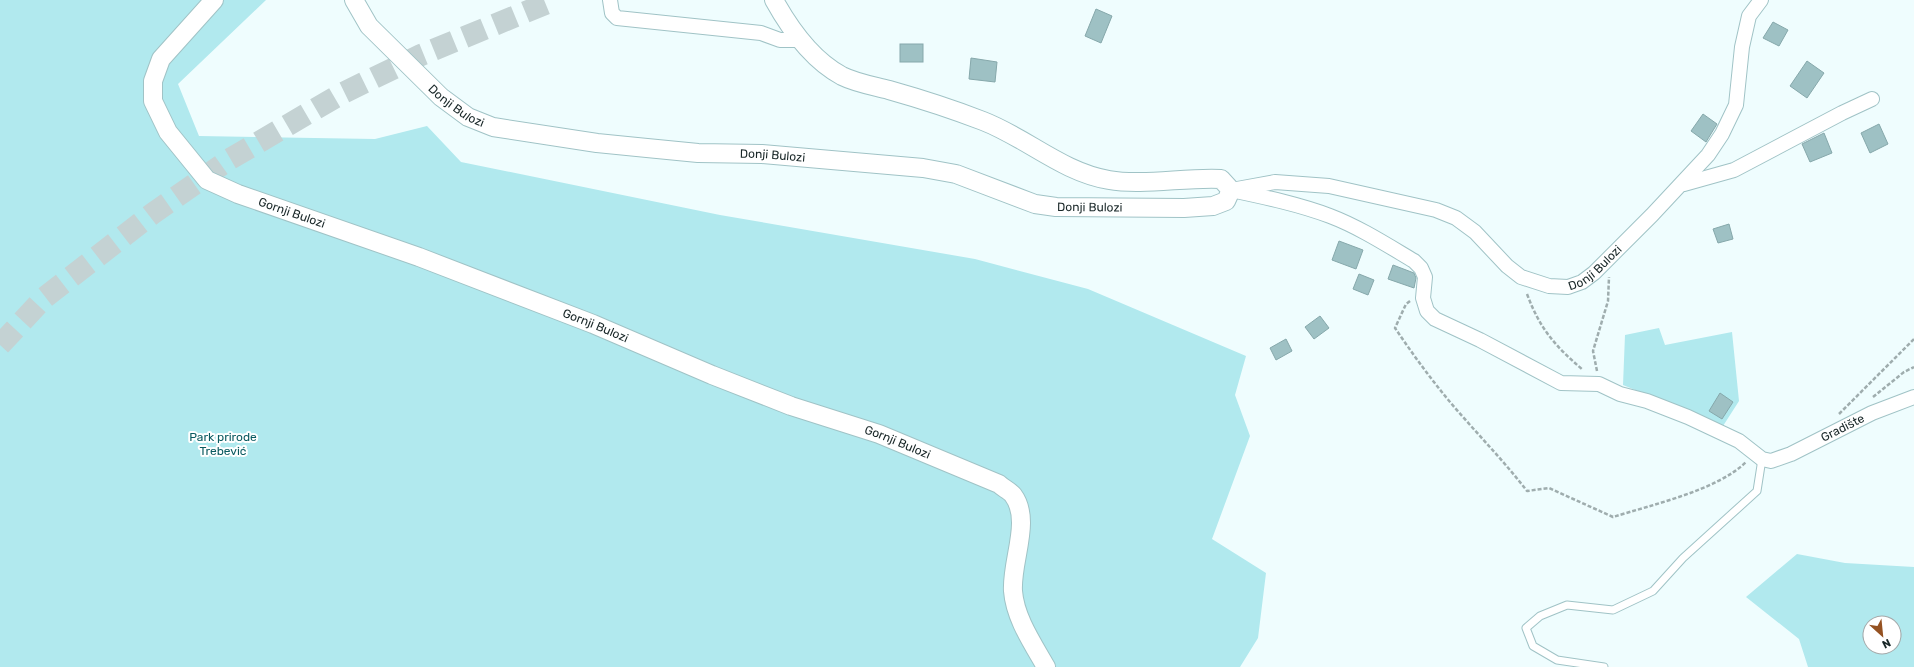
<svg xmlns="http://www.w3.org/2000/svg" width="1914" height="667" font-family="Rubik,sans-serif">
	<rect width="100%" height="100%" fill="#effdfe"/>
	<g fill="#b1e9ee" fill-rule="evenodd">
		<polygon points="0,0 266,0 178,84 199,136 375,139 427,126 461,162 720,215 975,259 1088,289 1246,356 1235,395 1250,436 1212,539 1266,573 1258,638 1240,667 0,667"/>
		<polygon points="1659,328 1665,345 1732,332 1739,401 1723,426 1623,385 1625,335"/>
		<path d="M 1797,554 L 1845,563 L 1914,567 L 1914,667 L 1808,667 L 1799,639 L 1746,597 ZM 1870,623 L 1894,623 L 1894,647 L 1870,647 Z"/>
	</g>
	<g fill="#9ec1c4" stroke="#86a8ab">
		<polygon points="1096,9 1112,16 1101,43 1085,36"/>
		<polygon points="1773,22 1788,30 1779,46 1763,38"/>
		<rect x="900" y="44" width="23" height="18"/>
		<polygon points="971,58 997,62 995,82 969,79"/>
		<polygon points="1807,61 1824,73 1807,98 1790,86"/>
		<polygon points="1703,114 1717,124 1706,142 1691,131"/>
		<polygon points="1879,124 1888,144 1870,153 1861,133"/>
		<polygon points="1824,133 1832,153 1810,162 1802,144"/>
		<polygon points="1729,224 1733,239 1718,243 1713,229"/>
		<polygon points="1339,241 1363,250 1356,269 1332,260"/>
		<polygon points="1393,265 1414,273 1416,278 1414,288 1388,279"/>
		<polygon points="1359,274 1374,280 1368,295 1353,289"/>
		<polygon points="1320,316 1329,328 1314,339 1305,327"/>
		<polygon points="1286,339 1292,351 1276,360 1270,348"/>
		<polygon points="1720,393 1733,402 1722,419 1709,411"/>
	</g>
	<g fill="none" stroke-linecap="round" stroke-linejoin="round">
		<polyline stroke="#c4d2d3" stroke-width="22" stroke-dasharray="22 11" stroke-linecap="butt" points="0,345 44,298 152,214 230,159 341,94 421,55 555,0"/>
		<defs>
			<polyline id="service" points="1604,667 1557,660 1533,646 1526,628 1540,616 1567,605 1613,610 1653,591 1683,558 1757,491 1762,459"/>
			<g id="minor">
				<polyline points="610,0 612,13 617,18 761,33 780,40 801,40"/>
				<polyline points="1684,184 1734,170 1842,113 1872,99"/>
				<path id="s1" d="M 1237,189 L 1275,182 L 1329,186 L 1436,210 L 1456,218 L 1475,232 L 1507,266 L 1521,277 L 1549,286 L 1568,287 L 1582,282 L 1594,273 L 1652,215 L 1708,155 L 1722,134 L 1736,105 L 1742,47 L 1749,16 L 1761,0"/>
				<path id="s2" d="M 1231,190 C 1264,197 1298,204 1330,216 C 1359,227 1387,245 1414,261 L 1421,268 L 1425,277 L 1423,298 L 1427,311 L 1435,319 L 1480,340 L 1561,383 L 1599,384 L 1620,394 L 1647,401 L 1688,417 L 1739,441 L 1762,459 L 1771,461 L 1791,454 L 1872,413 L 1914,397"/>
			</g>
			<g id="tertiary">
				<path id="s3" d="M 214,0 L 161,59 L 153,81 L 153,101 L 168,132 L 207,180 L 238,194 L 419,257 L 593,324 L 712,375 L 791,406 L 879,434 L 999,484 C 1003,488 1010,491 1013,495 C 1032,520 1011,561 1013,591 C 1015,618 1033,644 1046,667"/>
				<path id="s4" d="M 354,0 L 369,26 L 441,97 L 468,117 L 493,127 L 597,143 L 647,148 L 698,153 L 762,154 L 923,168 L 956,174 L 1035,204 L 1056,207 L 1184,208 L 1213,206 L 1226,201 L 1231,190 L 1221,179 C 1186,177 1142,186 1109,180 C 1062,172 1027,138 983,121 C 952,109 921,99 889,90 C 874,86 856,83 842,76 C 812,60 790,29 774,0"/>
			</g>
		</defs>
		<use href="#service" stroke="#a0c3c6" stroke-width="9"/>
		<use href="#minor" stroke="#a0c3c6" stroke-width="16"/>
		<use href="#tertiary" stroke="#a0c3c6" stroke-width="20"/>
		<g stroke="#9fadae" stroke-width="2.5" stroke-dasharray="4 2" stroke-linecap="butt">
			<path d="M 1527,294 C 1540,329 1555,346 1583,370"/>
			<path d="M 1410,301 L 1406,304 L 1395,328 C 1416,359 1438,389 1463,417 C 1485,442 1507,465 1527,491 L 1549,488 L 1613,517 C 1651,505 1718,490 1746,462"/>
			<polyline points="1597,371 1593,351 1608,301 1609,277"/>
			<polyline points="1873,397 1904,372 1914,367"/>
			<polyline points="1839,414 1914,339"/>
		</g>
		<use href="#service" stroke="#fff" stroke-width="7"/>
		<use href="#minor" stroke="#fff" stroke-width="14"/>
		<use href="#tertiary" stroke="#fff" stroke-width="18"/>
	</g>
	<g text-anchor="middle" stroke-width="4" stroke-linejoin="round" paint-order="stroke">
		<g font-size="12" fill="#182627" stroke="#fff">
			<text dy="4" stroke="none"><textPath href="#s4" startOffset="149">Donji Bulozi</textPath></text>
			<text dy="4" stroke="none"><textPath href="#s4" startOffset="473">Donji Bulozi</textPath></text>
			<text dy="4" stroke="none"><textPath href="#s4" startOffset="797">Donji Bulozi</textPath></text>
			<text dy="4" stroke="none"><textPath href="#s3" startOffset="310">Gornji Bulozi</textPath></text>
			<text dy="4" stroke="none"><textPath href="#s1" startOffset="394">Donji Bulozi</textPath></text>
			<text dy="4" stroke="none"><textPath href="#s3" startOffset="634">Gornji Bulozi</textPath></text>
			<text dy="4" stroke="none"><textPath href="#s2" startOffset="712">Gradište</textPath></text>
			<text dy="4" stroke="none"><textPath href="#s3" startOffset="958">Gornji Bulozi</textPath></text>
		</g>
		<g font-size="12" fill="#0a5a60" stroke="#fff">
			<text x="223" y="441">Park prirode<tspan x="223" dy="14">Trebević</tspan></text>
		</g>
	</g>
	<g transform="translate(1882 635) rotate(153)"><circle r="19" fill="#ffffff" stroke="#a3a8a9"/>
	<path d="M0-3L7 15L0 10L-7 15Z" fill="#955222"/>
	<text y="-6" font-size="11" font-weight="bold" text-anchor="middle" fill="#182627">N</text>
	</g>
</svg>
